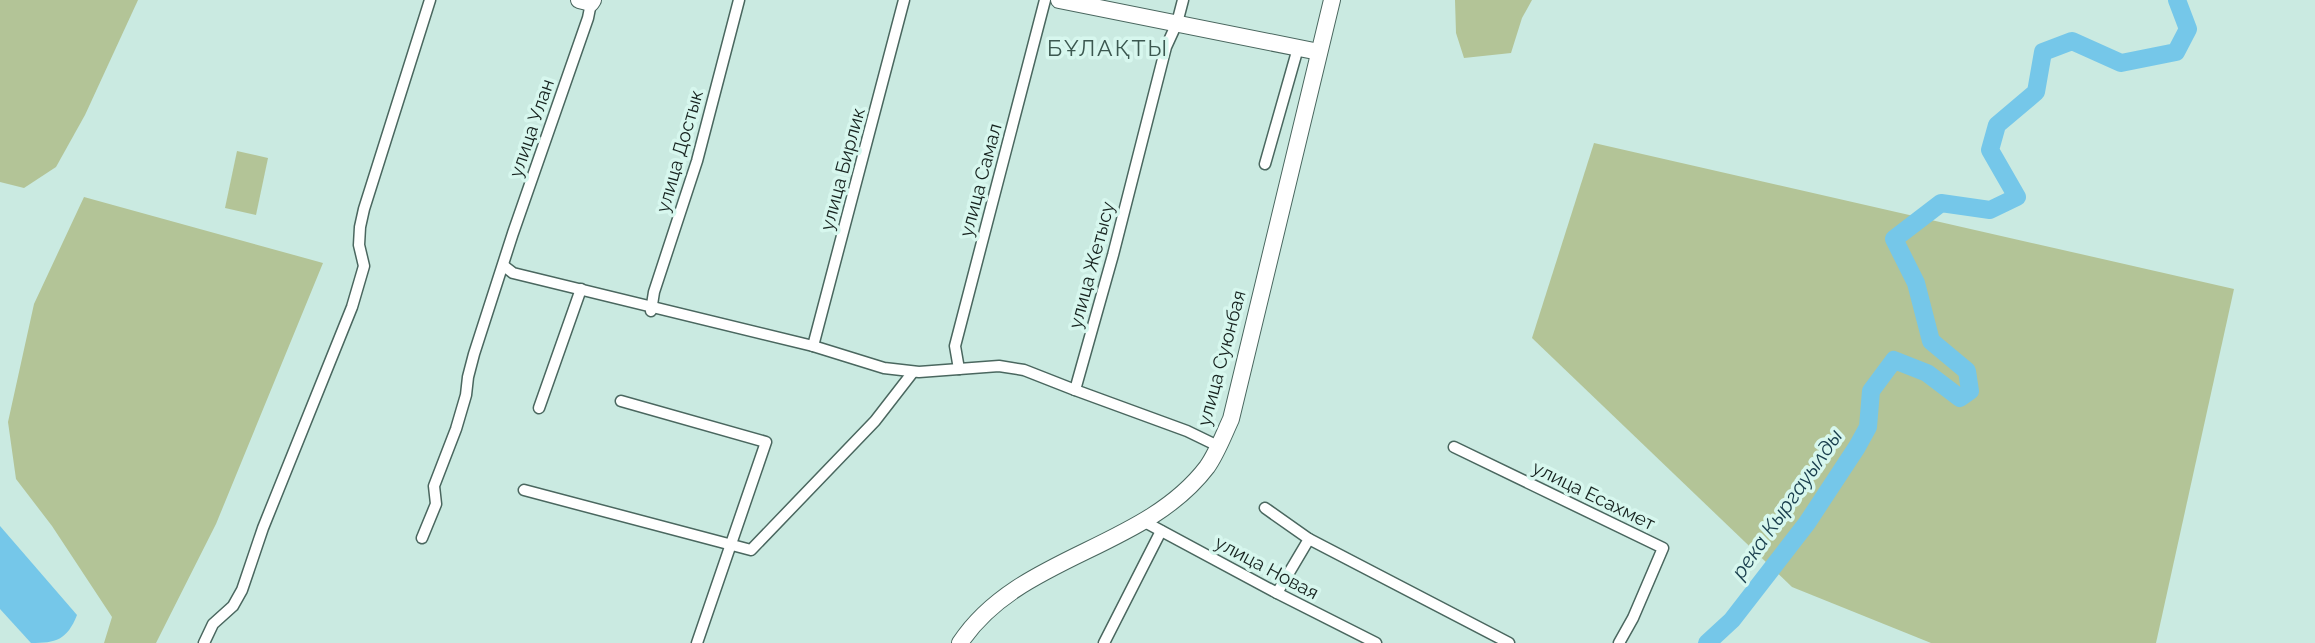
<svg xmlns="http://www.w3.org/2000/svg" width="2315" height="643" font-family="Raleway,sans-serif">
	<rect width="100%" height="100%" fill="#caeae1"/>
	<g fill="#b3c497">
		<polygon points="0,0 138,0 85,115 56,167 24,188 0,182"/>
		<polygon points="1455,0 1532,0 1522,18 1511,53 1464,58 1456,33"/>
		<polygon points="1594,143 2234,289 2156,643 1931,643 1792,587 1532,338"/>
		<polygon points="237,151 268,158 256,215 225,208"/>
		<polygon points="84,197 323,263 216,524 156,643 104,643 112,617 52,526 16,479 8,422 34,304"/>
	</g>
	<path fill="#75c7e9" d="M 0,526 L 77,615 C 67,640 56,643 31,643 L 0,609 Z"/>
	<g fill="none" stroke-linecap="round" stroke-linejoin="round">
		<polyline stroke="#75c7e9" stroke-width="18" points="1707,643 1732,620 1807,523 1857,447 1868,427 1871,391 1894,360 1927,373 1960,398 1970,391 1967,371 1931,341 1916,283 1894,239 1941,203 1990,210 2017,197 1990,150 1997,125 2036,92 2043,52 2072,41 2121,63 2176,52 2188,29 2177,0"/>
		<defs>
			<g id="street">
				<polyline points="1183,0 1177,23 1166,47 1113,255 1075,390 1187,431 1218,446"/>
				<polyline points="1265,164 1298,48"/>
				<polyline points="504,266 513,273 813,346 884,368 919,372 999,366 1024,370 1075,390"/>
				<polyline points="651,311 654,292 697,161 739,0"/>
				<polyline points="813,346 904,0"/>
				<polyline points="959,369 955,346 1045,0"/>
				<polyline points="621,401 766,442 697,643"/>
				<polyline points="539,408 581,289"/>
				<polyline points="1454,447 1663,548 1633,618 1619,643"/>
				<polyline points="524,490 751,550 875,421 913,372"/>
				<polyline points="1265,508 1309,539 1509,643"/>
				<polyline points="1143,521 1277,593 1376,643"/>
				<polyline points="422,538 436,504 434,486 456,429 466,395 468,377 474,354 513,233 588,18 591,3"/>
				<polyline points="1277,593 1309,539"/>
				<polyline points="204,643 213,624 233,606 242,590 263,528 352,307 364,266 359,245 360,227 364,209 430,0"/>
				<polyline points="1104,643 1161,531"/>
			</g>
			<g id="secondary">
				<polyline points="579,0 591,3 593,0"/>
				<polyline points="1059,0 1319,52"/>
				<path d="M 960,643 C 1018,555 1144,550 1207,467 C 1217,453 1224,434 1231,419 L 1332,0"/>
			</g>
		</defs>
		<use href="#street" stroke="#4a675f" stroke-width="13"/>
		<use href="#secondary" stroke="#4a675f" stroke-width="18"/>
		<use href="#street" stroke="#fff" stroke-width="10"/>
		<use href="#secondary" stroke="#fff" stroke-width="16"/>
	</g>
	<g text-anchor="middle" stroke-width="7" stroke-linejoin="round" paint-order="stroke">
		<g font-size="19" fill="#16221e" stroke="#d7f7ee">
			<text transform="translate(531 128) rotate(-71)" y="7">улица Улан</text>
			<text transform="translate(679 151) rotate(-74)" y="7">улица Достык</text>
			<text transform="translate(842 169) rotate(-75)" y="7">улица Бирлик</text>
			<text transform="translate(980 180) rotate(-75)" y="7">улица Самал</text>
			<text transform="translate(1091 265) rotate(-75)" y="7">улица Жетысу</text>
			<text transform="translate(1221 358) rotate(-75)" y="7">улица Суюнбая</text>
			<text transform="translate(1594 495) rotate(26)" y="7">улица Есахмет</text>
			<text transform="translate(1267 567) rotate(28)" y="7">улица Новая</text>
		</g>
		<g font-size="21" font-style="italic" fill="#183d4c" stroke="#d7f7ee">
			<text transform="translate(1787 504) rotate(-55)" y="7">река Кыргауылды</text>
		</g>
		<g font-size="23" letter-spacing="2" fill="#3c5850" stroke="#d7f7ee">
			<text x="1108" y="56">БҰЛАҚТЫ</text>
		</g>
	</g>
</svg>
